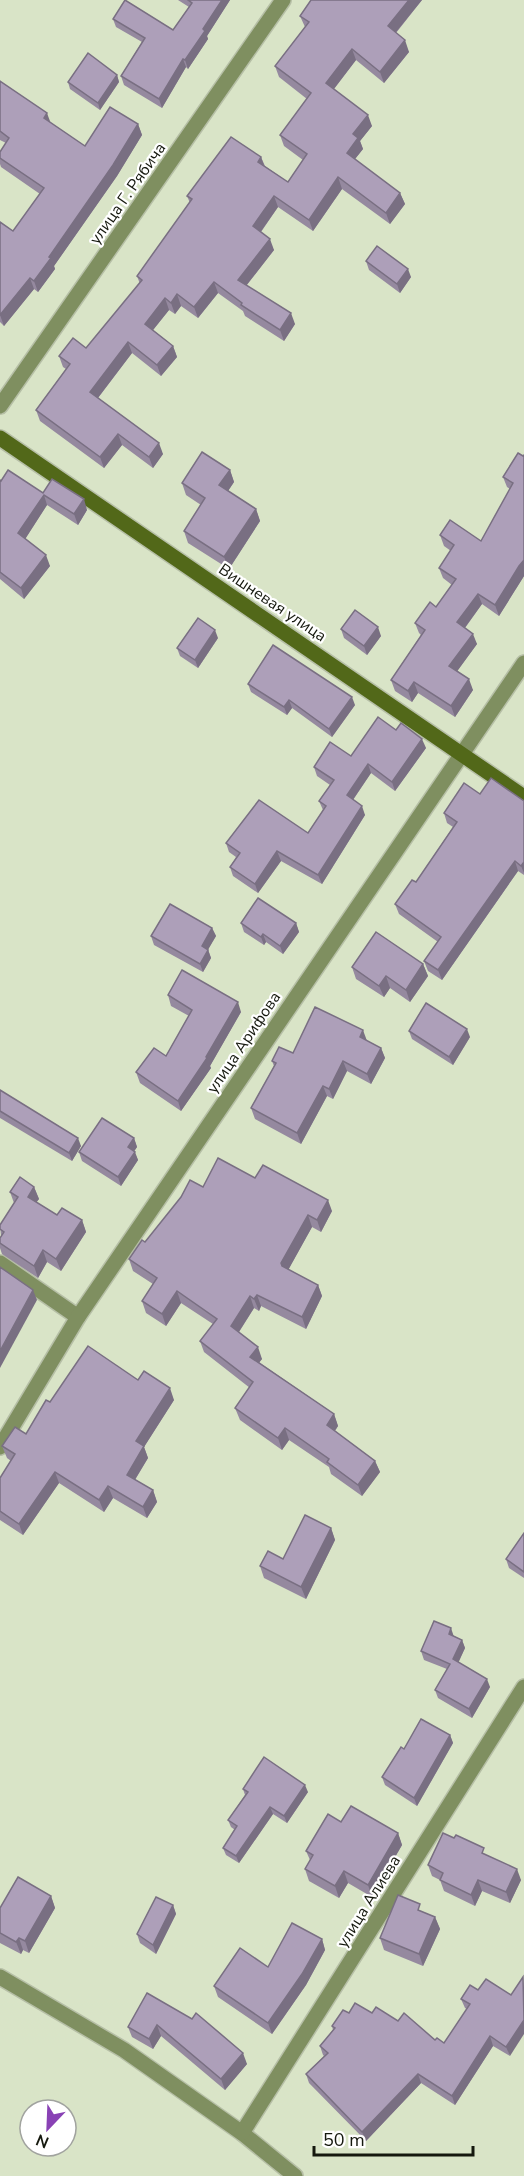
<svg xmlns="http://www.w3.org/2000/svg" width="524" height="2176" font-family="'Nunito Sans',sans-serif">
	<rect width="100%" height="100%" fill="#d9e4c7"/>
	<g fill="none" stroke-linecap="round" stroke-linejoin="round">
		<defs>
			<g id="street">
				<polyline points="0,406 283,0"/>
				<polyline points="0,1263 78,1317"/>
				<polyline points="0,1447 78,1317 524,663"/>
				<polyline points="0,1977 124,2050 242,2133 295,2176"/>
				<polyline points="242,2133 524,1687"/>
			</g>
			<polyline id="secondary" points="0,438 524,797"/>
		</defs>
		<use href="#street" stroke="#b6bfa6" stroke-width="18"/>
		<use href="#secondary" stroke="#b6bfa6" stroke-width="18"/>
		<use href="#street" stroke="#7f8f60" stroke-width="15"/>
		<use href="#secondary" stroke="#526819" stroke-width="15"/>
	</g>
	<g fill="#95899f">
		<polygon points="178,0 230,0 207,36 208,39 188,69 186,67 162,108 124,85 121,76 142,42 116,27 113,19 173,30 189,7"/>
		<polygon points="311,0 422,0 396,33 409,52 384,83 356,60 334,89 372,126 360,141 363,149 355,159 400,193 405,204 390,224 342,189 313,231 278,207 261,232 274,250 246,286 295,324 284,341 245,316 243,311 218,293 198,318 181,306 175,314 169,310 153,330 173,346 177,357 161,376 132,353 98,398 163,454 153,468 122,445 104,468 40,421 36,410 66,369 63,367 59,356 86,348 140,284 137,276 190,203 187,196 261,157 265,166 288,182 303,160 284,146 280,135 307,99 279,77 275,66 305,27 300,16"/>
		<polygon points="117,75 119,82 100,110 70,89 68,82"/>
		<polygon points="0,81 51,123 85,146 138,124 142,135 117,176 54,266 55,269 38,292 34,289 4,326 0,322 0,222 13,231 40,194 1,167 0,164 0,152 6,143 0,140"/>
		<polygon points="366,261 411,277 400,293 369,270"/>
		<polygon points="518,453 524,576 499,616 482,604 465,628 477,644 457,671 473,690 455,717 418,693 412,702 395,691 391,680 421,635 419,633 415,623 436,607 452,585 443,578 439,568 451,551 444,546 440,535 481,541 510,489 507,487 503,477"/>
		<polygon points="230,470 234,482 228,491 256,509 260,521 229,569 188,543 184,531 201,505 186,495 182,483"/>
		<polygon points="0,480 87,510 78,525 47,505 25,539 50,566 24,599 0,579"/>
		<polygon points="341,629 381,636 367,655 344,638"/>
		<polygon points="218,638 198,668 180,656 177,648"/>
		<polygon points="248,684 355,705 332,737 292,708 287,715 251,692"/>
		<polygon points="396,730 426,748 395,791 371,773 353,800 365,815 322,884 281,861 258,893 233,876 230,867 236,857 229,852 226,843 308,833 323,810 319,801 330,785 317,776 314,767 351,756"/>
		<polygon points="480,794 524,801 524,875 518,871 442,980 428,971 424,961 438,942 399,914 395,904 416,882 453,827 447,823 444,813"/>
		<polygon points="241,923 296,923 299,932 283,954 266,942 264,945 244,932"/>
		<polygon points="212,928 216,936 208,949 211,958 203,972 154,945 151,936"/>
		<polygon points="423,964 428,976 410,1002 390,988 384,997 356,979 352,967"/>
		<polygon points="168,995 241,1012 210,1066 211,1068 181,1111 140,1083 136,1072 166,1056 189,1016 171,1006"/>
		<polygon points="409,1031 470,1037 453,1065 412,1039"/>
		<polygon points="367,1041 381,1048 385,1058 371,1084 347,1071 333,1099 327,1096 301,1144 255,1119 251,1108 274,1066 272,1061 293,1053"/>
		<polygon points="0,1090 81,1146 72,1161 0,1118"/>
		<polygon points="134,1138 137,1147 134,1151 138,1160 121,1186 82,1161 79,1152"/>
		<polygon points="255,1178 332,1211 321,1232 312,1227 288,1270 318,1285 322,1296 306,1329 261,1306 259,1311 254,1308 239,1332 262,1359 259,1362 334,1414 338,1426 335,1431 375,1461 380,1472 362,1496 331,1474 329,1467 289,1440 282,1450 240,1420 235,1408 250,1388 204,1352 200,1341 213,1324 181,1303 166,1326 146,1313 142,1301 153,1284 133,1271 129,1259 145,1242 203,1187"/>
		<polygon points="34,1187 39,1199 36,1202 57,1215 82,1220 86,1232 61,1271 47,1262 38,1278 2,1254 0,1248 0,1238 1,1236 0,1225 14,1203 10,1192"/>
		<polygon points="138,1380 174,1400 144,1447 148,1458 135,1480 153,1490 157,1502 147,1518 113,1498 104,1512 59,1483 23,1535 0,1520 0,1478 11,1461 7,1458 2,1446 26,1434 50,1402"/>
		<polygon points="331,1528 335,1540 306,1599 264,1578 260,1566 283,1559"/>
		<polygon points="524,1533 524,1578 509,1568 506,1559"/>
		<polygon points="454,1636 462,1640 465,1648 458,1662 490,1687 472,1718 438,1698 435,1690 447,1669 424,1660 421,1651"/>
		<polygon points="450,1735 453,1743 417,1806 385,1785 382,1777 404,1749"/>
		<polygon points="243,1789 308,1792 287,1823 273,1814 239,1863 226,1855 223,1848 235,1830 231,1827 228,1820 245,1795"/>
		<polygon points="341,1822 398,1833 402,1845 372,1897 348,1883 339,1898 309,1881 305,1869 310,1860 306,1851"/>
		<polygon points="487,1855 521,1880 510,1903 482,1891 475,1906 444,1891 440,1880 432,1876 428,1865"/>
		<polygon points="51,1896 55,1908 29,1953 23,1950 21,1954 0,1943 0,1908"/>
		<polygon points="173,1905 176,1914 156,1954 140,1943 137,1934"/>
		<polygon points="423,1912 435,1917 440,1929 423,1966 384,1950 380,1938"/>
		<polygon points="322,1939 325,1950 306,1985 272,2034 218,1997 214,1986 268,1967"/>
		<polygon points="486,1979 510,2056 493,2046 455,2105 421,2083 366,2141 309,2083 306,2074 324,2056 323,2055 320,2046 333,2030 332,2026 349,2013 372,2013 398,2021 435,2040 444,2043 467,2009 465,2008 461,1999 478,1990"/>
		<polygon points="192,2019 247,2064 225,2090 161,2036 153,2049 132,2037 128,2027"/>
	</g>
	<g fill="#796f82">
		<polygon points="222,0 230,0 207,36 208,39 188,69 185,60 203,29"/>
		<polygon points="409,0 422,0 392,37 388,26"/>
		<polygon points="405,40 409,52 384,83 380,72"/>
		<polygon points="352,49 356,60 330,94 326,83"/>
		<polygon points="183,59 186,67 162,108 159,99"/>
		<polygon points="117,75 119,82 100,110 98,103"/>
		<polygon points="47,113 51,124 44,118"/>
		<polygon points="368,115 372,126 360,141 363,149 351,164 347,153 353,134"/>
		<polygon points="138,124 142,135 117,176 54,266 55,269 38,292 34,281 49,257"/>
		<polygon points="261,157 265,168 258,162"/>
		<polygon points="338,177 342,189 313,231 309,220"/>
		<polygon points="400,193 405,204 390,224 386,213"/>
		<polygon points="274,196 278,207 257,237 253,226"/>
		<polygon points="270,239 274,250 242,291 238,280"/>
		<polygon points="408,269 411,277 400,293 397,284"/>
		<polygon points="30,278 34,289 4,326 0,315"/>
		<polygon points="214,282 218,293 198,318 194,307"/>
		<polygon points="177,294 181,306 175,314 171,303"/>
		<polygon points="165,298 169,310 149,335 145,324"/>
		<polygon points="291,313 295,324 284,341 280,330"/>
		<polygon points="128,342 132,353 94,403 90,392"/>
		<polygon points="173,346 177,357 161,376 157,365"/>
		<polygon points="118,434 122,445 104,468 100,457"/>
		<polygon points="159,443 163,454 153,468 149,457"/>
		<polygon points="230,470 234,482 224,497 219,485"/>
		<polygon points="44,495 47,505 22,544 18,533"/>
		<polygon points="84,499 87,510 78,525 74,514"/>
		<polygon points="256,509 260,521 229,569 224,557"/>
		<polygon points="46,555 50,566 24,599 21,588"/>
		<polygon points="524,560 524,576 499,616 495,605 519,566"/>
		<polygon points="478,594 482,604 461,633 457,622"/>
		<polygon points="378,627 381,636 367,655 364,646"/>
		<polygon points="215,630 218,638 198,668 195,660"/>
		<polygon points="473,634 477,644 453,677 449,666"/>
		<polygon points="469,679 473,690 455,717 451,706"/>
		<polygon points="414,682 418,693 412,702 408,691"/>
		<polygon points="352,697 355,705 332,737 329,729"/>
		<polygon points="289,700 292,708 287,715 284,707"/>
		<polygon points="422,739 426,748 395,791 392,782"/>
		<polygon points="368,764 371,773 350,804 347,795"/>
		<polygon points="362,806 365,815 322,884 318,875"/>
		<polygon points="277,851 281,861 258,893 255,884"/>
		<polygon points="515,861 518,871 442,980 438,970"/>
		<polygon points="524,862 524,873 521,866"/>
		<polygon points="296,923 299,932 283,954 280,946"/>
		<polygon points="212,928 216,936 205,955 202,946"/>
		<polygon points="263,934 266,942 264,945 261,937"/>
		<polygon points="208,950 211,958 203,972 200,964"/>
		<polygon points="423,964 428,976 410,1002 406,990"/>
		<polygon points="386,976 390,988 384,997 379,986"/>
		<polygon points="238,1002 241,1012 210,1066 211,1068 181,1111 178,1101 206,1057"/>
		<polygon points="467,1029 470,1037 453,1065 449,1057"/>
		<polygon points="363,1030 367,1041 360,1037"/>
		<polygon points="381,1048 385,1058 371,1084 367,1074"/>
		<polygon points="343,1061 347,1071 333,1099 329,1089"/>
		<polygon points="323,1086 327,1096 301,1144 297,1133"/>
		<polygon points="78,1138 81,1146 72,1161 69,1153"/>
		<polygon points="134,1138 137,1147 131,1156 128,1147"/>
		<polygon points="135,1152 138,1160 121,1186 118,1177"/>
		<polygon points="34,1187 39,1199 32,1208 28,1197"/>
		<polygon points="328,1200 332,1211 321,1232 317,1220"/>
		<polygon points="308,1215 312,1227 286,1274 282,1266 281,1263"/>
		<polygon points="82,1220 86,1232 61,1271 56,1259"/>
		<polygon points="43,1250 47,1262 38,1278 34,1266"/>
		<polygon points="318,1285 322,1296 306,1329 302,1317"/>
		<polygon points="33,1290 37,1300 0,1368 0,1351"/>
		<polygon points="177,1291 181,1303 166,1326 162,1314"/>
		<polygon points="257,1295 261,1306 259,1311 254,1299"/>
		<polygon points="250,1296 254,1308 235,1338 231,1326"/>
		<polygon points="258,1347 262,1359 255,1368 250,1357"/>
		<polygon points="170,1388 174,1400 144,1447 148,1458 131,1486 127,1475 136,1441"/>
		<polygon points="334,1414 338,1426 331,1436 327,1425"/>
		<polygon points="285,1428 289,1440 282,1450 278,1438"/>
		<polygon points="375,1461 380,1472 362,1496 358,1485"/>
		<polygon points="55,1472 59,1483 23,1535 19,1524"/>
		<polygon points="108,1486 113,1498 104,1512 99,1500"/>
		<polygon points="153,1490 157,1502 147,1518 143,1507"/>
		<polygon points="331,1528 335,1540 306,1599 301,1587"/>
		<polygon points="451,1628 454,1637 449,1634"/>
		<polygon points="462,1640 465,1648 456,1668 453,1659"/>
		<polygon points="487,1679 490,1687 472,1718 469,1709"/>
		<polygon points="450,1735 453,1743 417,1806 414,1798"/>
		<polygon points="305,1785 308,1792 287,1823 284,1816"/>
		<polygon points="270,1807 273,1814 239,1863 236,1856"/>
		<polygon points="398,1833 402,1845 372,1897 368,1885"/>
		<polygon points="517,1869 521,1880 510,1903 506,1892"/>
		<polygon points="344,1871 348,1883 339,1898 335,1886"/>
		<polygon points="478,1880 482,1891 475,1906 471,1895"/>
		<polygon points="51,1896 55,1908 29,1953 25,1941"/>
		<polygon points="173,1905 176,1914 156,1954 153,1945"/>
		<polygon points="435,1917 440,1929 423,1966 419,1954"/>
		<polygon points="19,1938 23,1950 21,1954 16,1942"/>
		<polygon points="322,1939 325,1950 306,1985 272,2034 268,2023"/>
		<polygon points="524,2020 524,2034 510,2056 506,2047"/>
		<polygon points="157,2025 161,2036 153,2049 149,2039"/>
		<polygon points="490,2036 493,2046 455,2105 452,2096"/>
		<polygon points="243,2053 247,2064 225,2090 221,2079"/>
		<polygon points="418,2074 421,2083 366,2141 362,2132"/>
	</g>
	<g fill="#ad9fb9" stroke="#796f82" stroke-width="1.5">
		<polygon points="125,0 173,30 192,3 188,0 222,0 203,29 205,31 185,60 183,59 159,99 121,76 145,38 113,19"/>
		<polygon points="311,0 409,0 388,26 405,40 380,72 352,49 326,83 368,115 353,134 358,138 347,153 400,193 386,213 338,177 309,220 274,196 253,226 270,239 238,280 291,313 280,330 241,305 242,303 214,282 194,307 177,294 171,303 165,298 145,324 173,346 157,365 128,342 90,392 159,443 149,457 118,434 100,457 36,410 70,364 59,356 73,338 86,348 142,280 137,276 192,199 187,196 231,137 261,157 258,162 288,182 307,154 280,135 311,93 275,66 309,22 300,16"/>
		<polygon points="88,53 117,75 98,103 68,82"/>
		<polygon points="0,81 47,113 44,118 85,146 110,107 138,124 113,165 49,257 51,258 34,281 30,278 0,315 0,222 13,231 44,188 0,158 0,152 9,138 0,131"/>
		<polygon points="377,246 408,269 397,284 366,261"/>
		<polygon points="202,452 230,470 219,485 256,509 224,557 184,531 205,498 182,483"/>
		<polygon points="518,453 523,456 524,455 524,560 519,566 495,605 478,594 457,622 473,634 449,666 469,679 451,706 414,682 408,691 391,680 425,630 415,623 430,602 436,607 456,579 439,568 454,545 440,535 450,520 481,541 513,483 503,477"/>
		<polygon points="8,470 43,493 52,479 84,499 74,514 44,495 18,533 46,555 21,588 0,572 0,480 1,481"/>
		<polygon points="355,610 378,627 364,646 341,629"/>
		<polygon points="198,618 215,630 195,660 177,648"/>
		<polygon points="273,645 352,697 329,729 289,700 284,707 248,684"/>
		<polygon points="378,717 396,730 401,723 422,739 392,782 368,764 347,795 362,806 318,875 277,851 255,884 230,867 240,853 226,843 259,800 308,833 326,806 319,801 334,780 314,767 330,742 351,756"/>
		<polygon points="491,778 524,801 524,862 521,866 515,861 438,970 424,961 441,937 395,904 412,880 416,882 457,822 444,813 464,783 480,794"/>
		<polygon points="258,898 296,923 280,946 263,934 261,937 241,923"/>
		<polygon points="170,904 212,928 202,946 208,950 200,964 151,936"/>
		<polygon points="376,932 423,964 406,990 386,976 379,986 352,967"/>
		<polygon points="182,970 238,1002 206,1057 207,1058 178,1101 136,1072 154,1048 166,1056 192,1010 168,995"/>
		<polygon points="426,1003 467,1029 449,1057 409,1031"/>
		<polygon points="315,1007 363,1030 360,1037 381,1048 367,1074 343,1061 329,1089 323,1086 297,1133 251,1108 276,1063 272,1061 279,1047 293,1053"/>
		<polygon points="0,1090 78,1138 69,1153 0,1111"/>
		<polygon points="102,1118 134,1138 128,1147 135,1152 118,1177 79,1152"/>
		<polygon points="218,1158 255,1178 263,1165 328,1200 317,1220 308,1215 281,1263 282,1266 318,1285 302,1317 257,1295 254,1299 250,1296 231,1326 258,1347 250,1357 334,1414 327,1425 375,1461 358,1485 327,1462 329,1459 285,1428 278,1438 235,1408 253,1382 200,1341 217,1319 177,1291 162,1314 142,1301 157,1278 129,1259 142,1240 145,1242 181,1197 190,1180 203,1187"/>
		<polygon points="20,1177 34,1187 28,1197 57,1215 62,1208 82,1220 56,1259 43,1250 34,1266 0,1243 0,1238 4,1232 0,1229 0,1225 18,1197 10,1192"/>
		<polygon points="0,1267 33,1290 0,1351"/>
		<polygon points="88,1346 138,1380 144,1371 170,1388 136,1441 144,1446 127,1475 153,1490 143,1507 108,1486 99,1500 55,1472 19,1524 0,1511 0,1478 15,1454 2,1446 15,1427 26,1434 46,1400 50,1402"/>
		<polygon points="305,1515 331,1528 301,1587 260,1566 268,1551 283,1559"/>
		<polygon points="524,1533 524,1572 506,1559"/>
		<polygon points="434,1621 451,1628 449,1634 462,1640 453,1659 487,1679 469,1709 435,1690 450,1664 421,1651"/>
		<polygon points="421,1719 450,1735 414,1798 382,1777 401,1747 404,1749"/>
		<polygon points="264,1757 305,1785 284,1816 270,1807 236,1856 223,1848 237,1826 228,1820 248,1792 243,1789"/>
		<polygon points="351,1806 398,1833 368,1885 344,1871 335,1886 305,1869 313,1855 306,1851 328,1814 341,1822"/>
		<polygon points="443,1833 454,1838 456,1835 484,1848 482,1853 517,1869 506,1892 478,1880 471,1895 440,1880 443,1873 428,1865"/>
		<polygon points="18,1877 51,1896 25,1941 19,1938 16,1942 0,1933 0,1908"/>
		<polygon points="398,1895 420,1904 418,1910 435,1917 419,1954 380,1938"/>
		<polygon points="156,1897 173,1905 153,1945 137,1934"/>
		<polygon points="292,1923 322,1939 302,1974 268,2023 214,1986 240,1948 268,1967"/>
		<polygon points="523,1977 524,2020 506,2047 490,2036 452,2096 418,2074 362,2132 306,2074 328,2053 320,2046 335,2028 332,2026 343,2010 349,2013 355,2003 372,2013 376,2007 398,2021 404,2013 435,2040 437,2038 444,2043 470,2004 461,1999 470,1985 478,1990 486,1979 511,1995"/>
		<polygon points="147,1993 192,2019 196,2013 243,2053 221,2079 157,2025 149,2039 128,2027"/>
	</g>
	<g text-anchor="middle" stroke-width="4.5" stroke-linejoin="round" paint-order="stroke">
		<g font-size="16" fill="#15180e" stroke="#fff">
			<text transform="translate(127 193) rotate(-55)" y="6">улица Г. Рябича</text>
			<text transform="translate(273 602) rotate(34)" y="6">Вишневая улица</text>
			<text transform="translate(243 1042) rotate(-56)" y="6">улица Арифова</text>
			<text transform="translate(368 1901) rotate(-58)" y="6">улица Алиева</text>
		</g>
	</g>
	<g transform="translate(48 2128) rotate(203)"><circle r="28" fill="#ffffff" stroke="#a1a39f" stroke-width="1.5"/>
	<path d="M0-4.5L10 22L0 15L-10 22Z" fill="#8942b5"/>
	<text y="-9" font-size="16" font-weight="bold" text-anchor="middle" fill="#15180e">N</text>
	</g>
	<path d="M314 2146v9h159v-9" fill="none" stroke="#15180e" stroke-width="3"/>
	<text x="323" y="2146" font-size="18" fill="#15180e" stroke="#ffffff" stroke-width="4.5" paint-order="stroke">50 m</text>
</svg>
